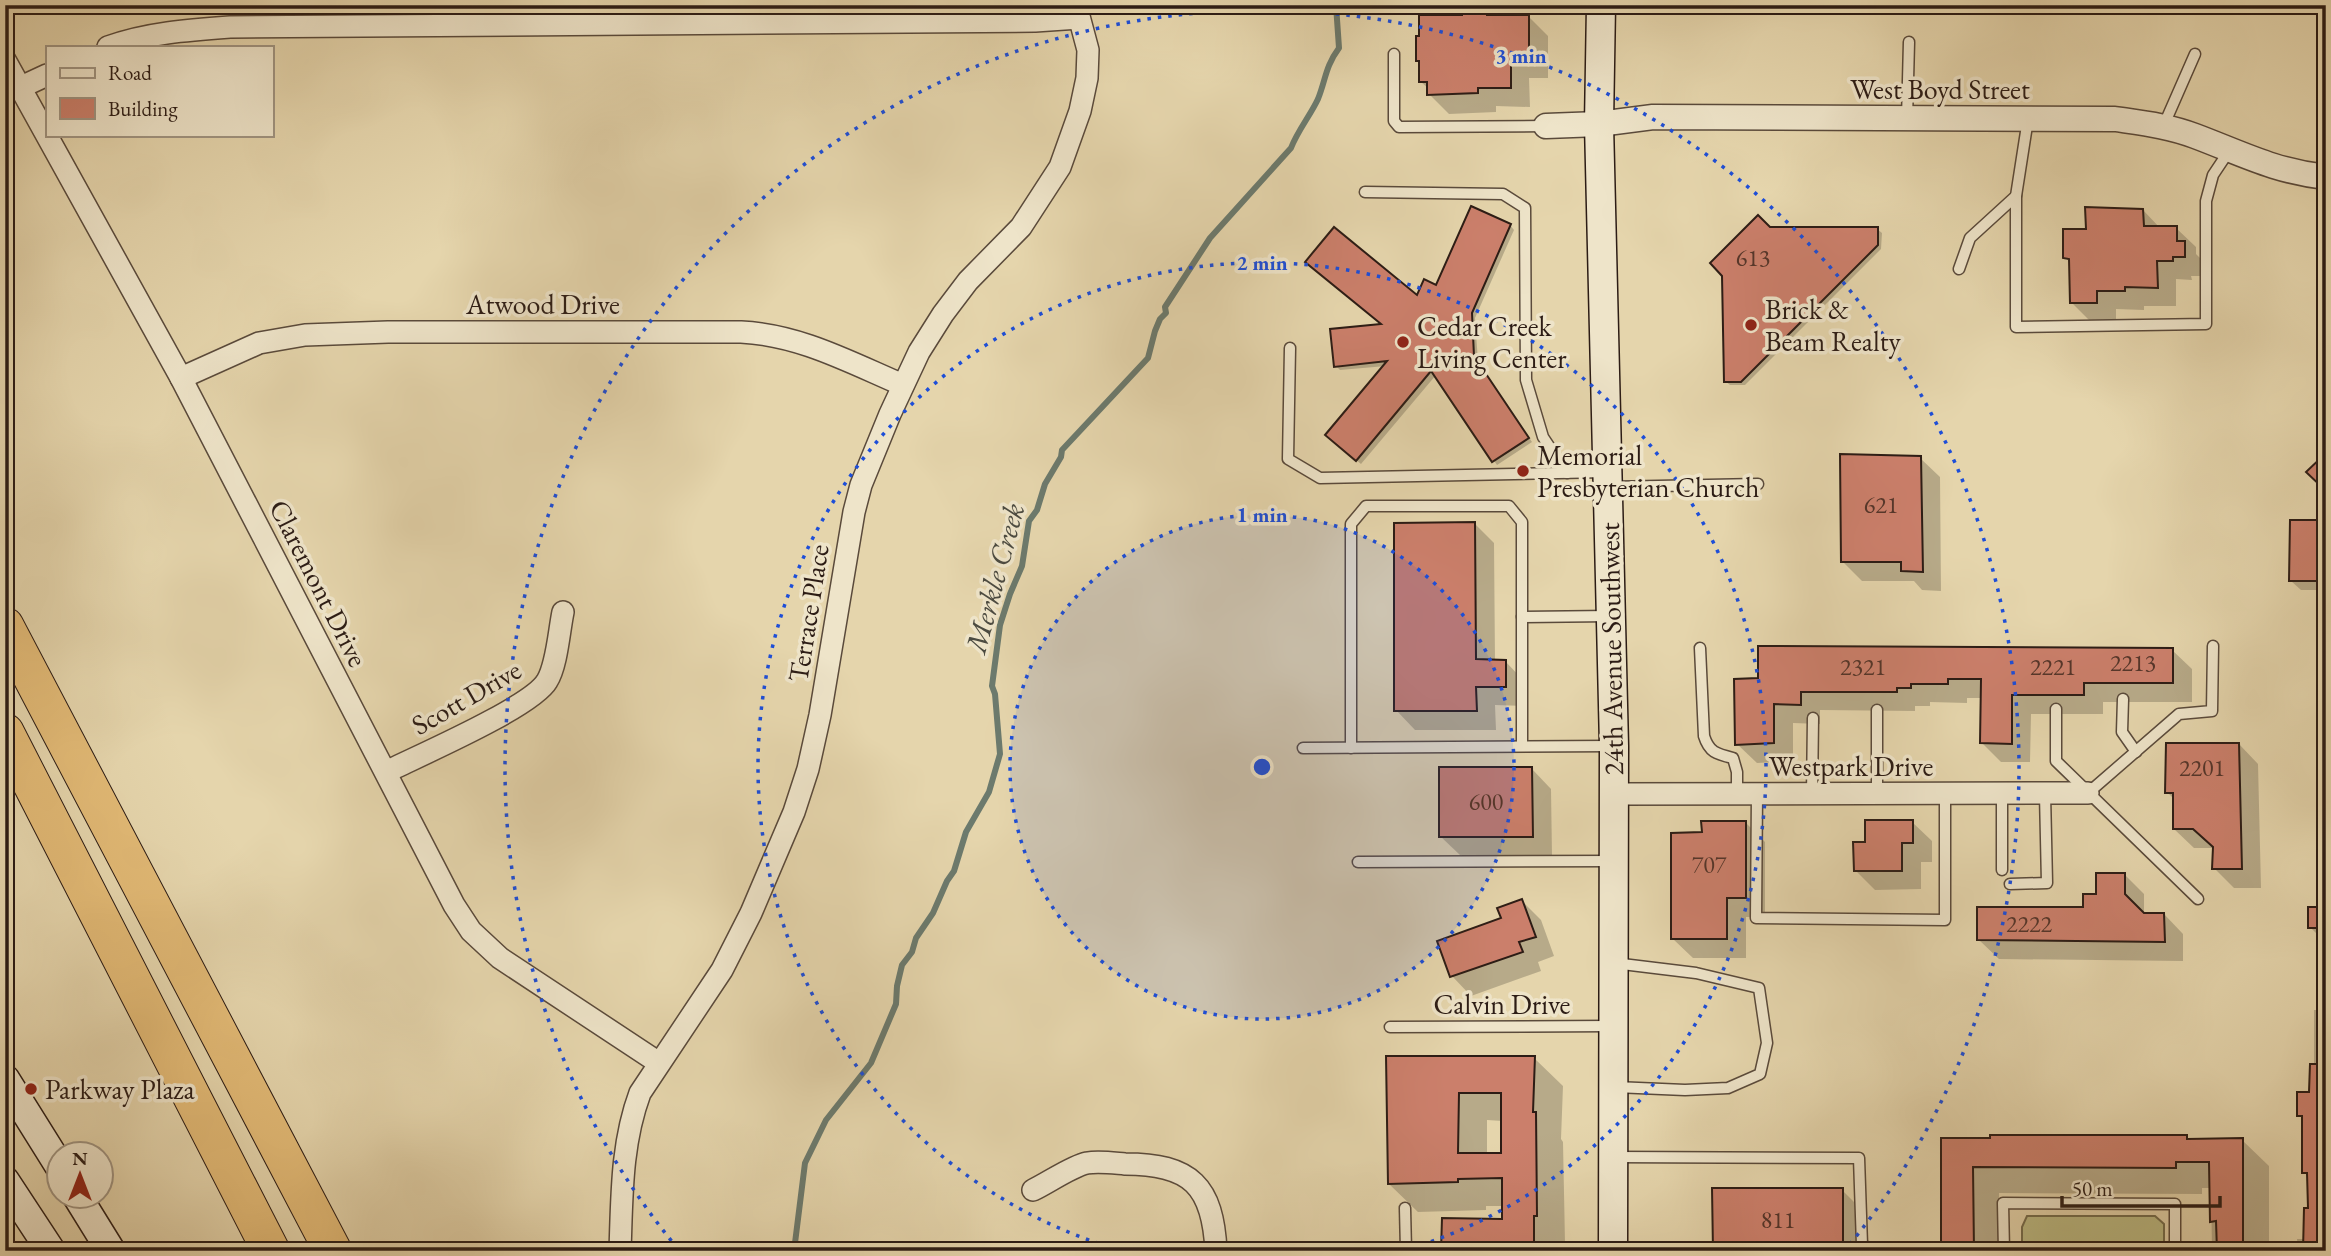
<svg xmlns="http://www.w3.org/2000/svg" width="2331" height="1256" font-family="'EB Garamond',serif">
	<rect width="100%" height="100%" fill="#e5d5ac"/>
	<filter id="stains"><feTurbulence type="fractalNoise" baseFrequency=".00286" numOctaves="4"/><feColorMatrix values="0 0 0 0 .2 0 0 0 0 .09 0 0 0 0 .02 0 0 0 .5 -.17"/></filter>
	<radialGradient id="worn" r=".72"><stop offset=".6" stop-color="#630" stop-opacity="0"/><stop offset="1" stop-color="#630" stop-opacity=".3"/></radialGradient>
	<polygon fill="#bcbb84" stroke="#746c4c" stroke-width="2" points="2027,1216 2155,1216 2164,1224 2164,1251 2022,1251 2022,1227"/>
	<g fill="#0003" fill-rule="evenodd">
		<polygon points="1486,13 1489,17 1529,17 1548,36 1548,78 1529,78 1530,107 1496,106 1496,112 1449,114 1429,94 1429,89 1421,82 1421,64 1418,61 1464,17"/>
		<polygon points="2143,210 2160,228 2176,228 2196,247 2196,254 2204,262 2204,276 2191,276 2192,280 2176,279 2176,306 2144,306 2144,310 2116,309 2116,322 2091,322 2072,303 2071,263 2065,257 2087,231"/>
		<polygon points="1510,225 1514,230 1475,318 1478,362 1532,442 1497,465 1436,375 1361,464 1331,439 1386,366 1340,370 1336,366 1417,297 1437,287"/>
		<polygon points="1769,228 1877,229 1882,233 1881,249 1745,385 1730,385 1725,381"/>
		<polygon points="1920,458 1940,477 1941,591 1922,590 1914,581 1862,581 1843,562"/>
		<polygon points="2326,522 2326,590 2301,590 2291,581"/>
		<polygon points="1475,524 1494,543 1495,661 1505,661 1524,681 1525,706 1495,705 1496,730 1415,730 1396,710"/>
		<polygon points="2326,614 2326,1251 2298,1251 2297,1239 2305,1239 2310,1210 2309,1177 2304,1172 2304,1120 2299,1115 2311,1094 2314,1066 2314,1010 2316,1010 2319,936 2310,927 2318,909 2321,767 2317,763 2316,692 2325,692"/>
		<polygon points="2172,650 2192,669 2192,702 2103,702 2103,714 2031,714 2030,762 2001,762 1982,743 1983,698 1967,698 1967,703 1930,702 1930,706 1915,706 1915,711 1820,710 1820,724 1793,723 1793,761 1757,763 1737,744 1736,681"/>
		<polygon points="2239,744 2258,764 2261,888 2234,888 2214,868 2214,848 2194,848 2174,829 2175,800 2167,792"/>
		<polygon points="1532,769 1551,789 1552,856 1460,855 1440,836"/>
		<polygon points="1912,822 1932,841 1932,862 1921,862 1921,889 1875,890 1855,870 1867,844"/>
		<polygon points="1746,823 1765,842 1765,917 1746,917 1746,958 1693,958 1673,939 1703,834"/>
		<polygon points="2124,874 2144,894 2144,914 2164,914 2183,934 2183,961 1999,959 1979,940 2085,908"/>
		<polygon points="1522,901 1541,920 1554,956 1538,962 1541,971 1471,996 1452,976"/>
		<path d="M 1388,1058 L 1534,1058 L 1563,1086 L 1561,1139 L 1563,1142 L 1565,1243 L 1561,1243 L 1561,1251 L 1444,1251 L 1504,1220 L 1504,1206 L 1486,1206 L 1486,1210 L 1418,1212 L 1389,1184 ZM 1487,1120 L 1503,1121 L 1503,1155 L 1487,1155 Z"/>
		<polygon points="2186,1137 2190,1141 2242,1140 2269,1166 2269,1251 2212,1251 2211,1188 2202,1188 2202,1194 1999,1193 2000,1251 1943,1251 1943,1140"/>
		<polygon points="1842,1190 1862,1210 1862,1251 1714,1251"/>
	</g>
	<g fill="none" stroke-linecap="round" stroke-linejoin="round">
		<path stroke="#6c7a6d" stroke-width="6" d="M 794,1251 L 805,1163 L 826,1120 L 871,1063 L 896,1004 L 897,986 L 902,965 L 912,952 L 916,938 L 933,913 L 947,881 L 954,871 L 966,832 L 989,792 L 1000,754 L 995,694 L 992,686 L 1000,625 L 1010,594 L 1022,566 L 1029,521 L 1037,510 L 1045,484 L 1061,457 L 1062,450 L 1148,358 L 1155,331 L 1160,319 L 1166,313 L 1165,307 L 1210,238 L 1291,148 C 1298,130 1310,116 1318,99 C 1326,79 1325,67 1339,48 L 1336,5"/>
	</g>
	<g fill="#cb7f6b" stroke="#2c1c15" stroke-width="2" fill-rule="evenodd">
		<polygon points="1462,12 1487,12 1487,15 1529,15 1529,59 1511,59 1511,88 1478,88 1478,93 1427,95 1427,82 1419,82 1419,61 1416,61 1416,36 1419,36 1419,15 1462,15"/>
		<polygon points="1471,206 1511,224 1472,313 1474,356 1529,438 1492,462 1431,371 1356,461 1325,435 1387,361 1334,367 1330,329 1381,324 1305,262 1334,227 1417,295 1424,279 1436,285"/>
		<polygon points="2085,207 2143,209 2144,226 2177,226 2177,241 2185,241 2185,257 2173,257 2173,261 2157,261 2158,288 2125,287 2125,291 2097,291 2097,303 2070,303 2069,259 2063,258 2063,229 2086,229"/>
		<polygon points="1758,215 1770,227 1878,227 1878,245 1741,382 1724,382 1722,276 1710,263"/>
		<polygon points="2326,453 2326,491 2306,472"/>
		<polygon points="1840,454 1921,456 1923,572 1901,571 1901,562 1841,562"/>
		<polygon points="2290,520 2326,520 2326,581 2289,581"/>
		<polygon points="1475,522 1476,659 1506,660 1506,687 1476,687 1477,711 1394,711 1394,523"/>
		<polygon points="1758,646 2173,648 2173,683 2084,683 2084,695 2012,695 2012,744 1980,743 1981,679 1948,679 1948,684 1911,684 1911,688 1897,688 1897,692 1801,692 1801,705 1774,704 1774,743 1735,745 1734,679 1758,678"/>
		<polygon points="2166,743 2239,743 2242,869 2212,869 2213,847 2193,829 2173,829 2173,793 2165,793"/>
		<polygon points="1439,767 1532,767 1533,837 1439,837"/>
		<polygon points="1865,820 1913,820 1913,843 1902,843 1902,871 1854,871 1853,842 1865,842"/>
		<polygon points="1701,821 1746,821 1746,898 1727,898 1727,939 1671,939 1671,833 1702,832"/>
		<polygon points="2096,873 2125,873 2125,894 2144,913 2164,913 2165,942 1977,940 1977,907 2083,907 2083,894 2096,894"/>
		<polygon points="1522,899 1536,937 1519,942 1523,952 1450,977 1437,941 1501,918 1497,908"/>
		<rect x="2308" y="907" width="18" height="21"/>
		<path d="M 1386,1056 L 1535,1056 L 1533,1112 L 1536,1112 L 1537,1216 L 1534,1216 L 1534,1251 L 1441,1251 L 1442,1218 L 1502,1219 L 1502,1178 L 1458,1179 L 1458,1182 L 1388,1184 ZM 1459,1093 L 1501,1093 L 1501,1153 L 1458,1153 Z"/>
		<polygon points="2310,1064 2326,1064 2326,1251 2303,1251 2304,1208 2308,1208 2307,1173 2302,1173 2302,1116 2297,1116 2297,1092 2309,1092"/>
		<polygon points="1990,1135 2187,1135 2187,1139 2243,1138 2243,1251 2217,1251 2216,1221 2210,1222 2209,1162 2176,1162 2176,1168 1973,1167 1974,1251 1941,1251 1941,1138 1990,1138"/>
		<polygon points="1712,1188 1843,1188 1843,1251 1713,1251"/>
	</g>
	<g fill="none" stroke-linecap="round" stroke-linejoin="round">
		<defs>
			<g id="service">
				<polyline points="1394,54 1394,121 1399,127 1546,126"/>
				<polyline points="1907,119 1909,42"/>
				<polyline points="2028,119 2016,196 2016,327 2206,324 2206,201 2213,175 2229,151"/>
				<polyline points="2163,127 2195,54"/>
				<polyline points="1365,192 1503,194 1525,208 1526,380 1543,437 1567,473"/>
				<polyline points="1959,269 1970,238 2016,196"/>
				<polyline points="1290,348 1288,459 1320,478 1605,472"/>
				<polyline points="1608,487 1758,484"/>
				<polyline points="1522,617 1610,616"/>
				<path d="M 1700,648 L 1704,736 C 1709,752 1716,754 1733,758 L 1737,772 L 1737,793"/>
				<polyline points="2123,699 2122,732 2136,752"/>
				<polyline points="2056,709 2056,761 2198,899"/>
				<polyline points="1877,710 1877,794"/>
				<polyline points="1303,748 1611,746"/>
				<polyline points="1351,748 1351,524 1366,506 1509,506 1522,522 1522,746"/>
				<polyline points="1757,793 1756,918 1945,920 1945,794"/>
				<polyline points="2088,793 2179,714 2212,711 2213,646"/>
				<polyline points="1812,794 1813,718"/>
				<polyline points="2002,794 2002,870"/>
				<polyline points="1358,862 1614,861"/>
				<polyline points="2010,884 2047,883 2045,794"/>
				<polyline points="1614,963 1696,973 1759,988 1767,1043 1760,1074 1728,1088 1685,1090 1615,1087"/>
				<polyline points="1390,1027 1611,1026"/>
				<polyline points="1613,1157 1859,1158 1862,1245 1875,1251"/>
				<polyline points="1405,1208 1406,1251"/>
				<polyline points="2004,1251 2003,1203 2175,1204 2175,1251"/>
			</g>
			<g id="minor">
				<path d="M 108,47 C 147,33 188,30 230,27 L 1035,21 L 1079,18"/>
				<polyline points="5,60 181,378 454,905 471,931 500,958 659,1063"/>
				<polyline points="19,88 47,75"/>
				<path d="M 181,378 L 259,343 L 305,335 L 388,332 L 741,332 C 800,335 849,362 903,385"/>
				<path d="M 386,772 C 418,756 532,707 547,681 C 557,665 559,631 563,612"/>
				<polyline points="1614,794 2088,793"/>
				<path d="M 1033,1190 C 1048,1183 1072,1166 1087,1163 C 1099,1161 1113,1163 1125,1164 C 1191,1164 1213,1186 1216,1251"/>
				<path d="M 620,1251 C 622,1197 621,1144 640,1093 L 722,970 L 751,913 L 794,812 L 808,769 L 820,715 L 854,512 L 861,485 L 890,414 L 919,352 L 943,314 L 968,281 L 1021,227 L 1060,167 L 1080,111 L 1087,78 L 1088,50 L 1076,5"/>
			</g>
			<path id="tertiary" d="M 1546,126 L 1599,124 L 1653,117 L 2115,119 C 2142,123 2169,126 2195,136 C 2243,154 2274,171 2326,177"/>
			<g id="secondary">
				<polyline points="1601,5 1599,124 1614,746 1613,1251"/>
				<polyline points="5,1079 60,1167"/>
				<polyline points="5,1181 51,1251"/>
				<polyline points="77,1196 111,1251"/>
			</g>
			<g id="motorway">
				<polyline points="5,626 333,1251"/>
				<polyline points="5,732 271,1251"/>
			</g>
		</defs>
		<use href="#service" stroke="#5a4a3b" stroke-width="13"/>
		<use href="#minor" stroke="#5a4a3b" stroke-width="24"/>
		<use href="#tertiary" stroke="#5a4a3b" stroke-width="27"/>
		<use href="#secondary" stroke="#2c1c15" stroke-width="31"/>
		<use href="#motorway" stroke="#2c1c15" stroke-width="39"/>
		<use href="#service" stroke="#eee4c9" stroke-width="10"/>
		<use href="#minor" stroke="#eee4c9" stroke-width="21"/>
		<use href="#tertiary" stroke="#eee4c9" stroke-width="24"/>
		<use href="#secondary" stroke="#eee4c9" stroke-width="28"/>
		<use href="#motorway" stroke="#e2ba76" stroke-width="37"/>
	</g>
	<circle cx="1262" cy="767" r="252" fill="#1d4ed8" fill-opacity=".12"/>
	<g fill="none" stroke="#1d4ed8" stroke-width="3.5" stroke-dasharray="3.5 7">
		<circle cx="1262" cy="767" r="252"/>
		<path d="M1119 1250A504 504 0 1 1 1405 1250"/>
		<path d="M678 1249A757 757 0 1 1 1846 1249"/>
	</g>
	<g fill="#8f2418" stroke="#eee4c9" stroke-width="2.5">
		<circle cx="1751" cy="325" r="7"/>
		<circle cx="1403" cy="342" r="7"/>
		<circle cx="1523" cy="471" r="7"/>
		<circle cx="31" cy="1089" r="7"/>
	</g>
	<g text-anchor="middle" stroke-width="7" stroke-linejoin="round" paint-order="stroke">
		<g font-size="24" fill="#54352a">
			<text x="1753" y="266">613</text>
			<text x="1881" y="513">621</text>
			<text x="2133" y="671">2213</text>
			<text x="1863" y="675">2321</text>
			<text x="2053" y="675">2221</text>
			<text x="2202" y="776">2201</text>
			<text x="1486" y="810">600</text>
			<text x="1709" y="873">707</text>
			<text x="2029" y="932">2222</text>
			<text x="1778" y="1228">811</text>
		</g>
		<g font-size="28" fill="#2c1c15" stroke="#eee4c9">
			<text x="1940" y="99">West Boyd Street</text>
			<text x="543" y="314">Atwood Drive</text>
			<text transform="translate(319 583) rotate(63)" y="10">Claremont Drive</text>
			<text transform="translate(808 613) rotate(-81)" y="10">Terrace Place</text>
			<text transform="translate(1611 649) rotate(-91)" y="10">24th Avenue Southwest</text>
			<text transform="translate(466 697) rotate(-30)" y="10">Scott Drive</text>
			<text x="1851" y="776">Westpark Drive</text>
			<text x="1502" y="1014">Calvin Drive</text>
		</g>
		<g font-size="28" fill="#2c1c15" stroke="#eee4c9" text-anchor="start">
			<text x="1765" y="319">Brick &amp;<tspan x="1765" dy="32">Beam Realty</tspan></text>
			<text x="1417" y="336">Cedar Creek<tspan x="1417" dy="32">Living Center</tspan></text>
			<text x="1537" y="465">Memorial<tspan x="1537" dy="32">Presbyterian Church</tspan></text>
			<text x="45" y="1099">Parkway Plaza</text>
		</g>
		<g font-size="30" font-style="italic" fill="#4c4b41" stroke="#eee4c9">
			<text transform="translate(995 578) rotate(-75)" y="10">Merkle Creek</text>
		</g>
	</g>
	<circle cx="1262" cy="767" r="10" fill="#1d4ed8" stroke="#eee4c9" stroke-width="3.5"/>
	<g font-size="21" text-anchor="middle" font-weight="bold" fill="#1d4ed8" stroke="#eee4c9" stroke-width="7" stroke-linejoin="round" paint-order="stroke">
		<text x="1521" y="63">3 min</text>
		<text x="1262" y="270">2 min</text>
		<text x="1262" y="522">1 min</text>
	</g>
	<rect width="2331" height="1256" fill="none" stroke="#e5d5ac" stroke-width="28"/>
	<rect x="7" y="7" width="2317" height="1242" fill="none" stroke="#2c1c15" stroke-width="3.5"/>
	<rect x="14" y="14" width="2303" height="1228" fill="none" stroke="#2c1c15" stroke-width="2"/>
	<rect x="46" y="46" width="228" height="91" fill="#eee4c9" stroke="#a09481" stroke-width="2"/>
	<rect x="60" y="68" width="35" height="10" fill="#eee4c9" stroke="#a09481" stroke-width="2"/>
	<text x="108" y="80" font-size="21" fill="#2c1c15">Road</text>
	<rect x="60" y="98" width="35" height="21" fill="#cb7f6b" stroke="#a09481" stroke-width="2"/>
	<text x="108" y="116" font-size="21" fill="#2c1c15">Building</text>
	<g transform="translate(80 1175)"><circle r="33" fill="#eee4c9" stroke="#a09481" stroke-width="2"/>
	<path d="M0-5L12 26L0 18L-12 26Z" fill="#8f2418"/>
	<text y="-10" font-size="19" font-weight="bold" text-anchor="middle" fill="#2c1c15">N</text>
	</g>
	<path d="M2062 1196v10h158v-10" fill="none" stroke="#2c1c15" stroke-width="3.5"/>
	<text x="2072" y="1196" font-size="21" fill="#2c1c15" stroke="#eee4c9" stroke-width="5" paint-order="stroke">50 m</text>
	<rect width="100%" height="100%" filter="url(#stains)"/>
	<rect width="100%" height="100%" fill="url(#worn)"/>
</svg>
